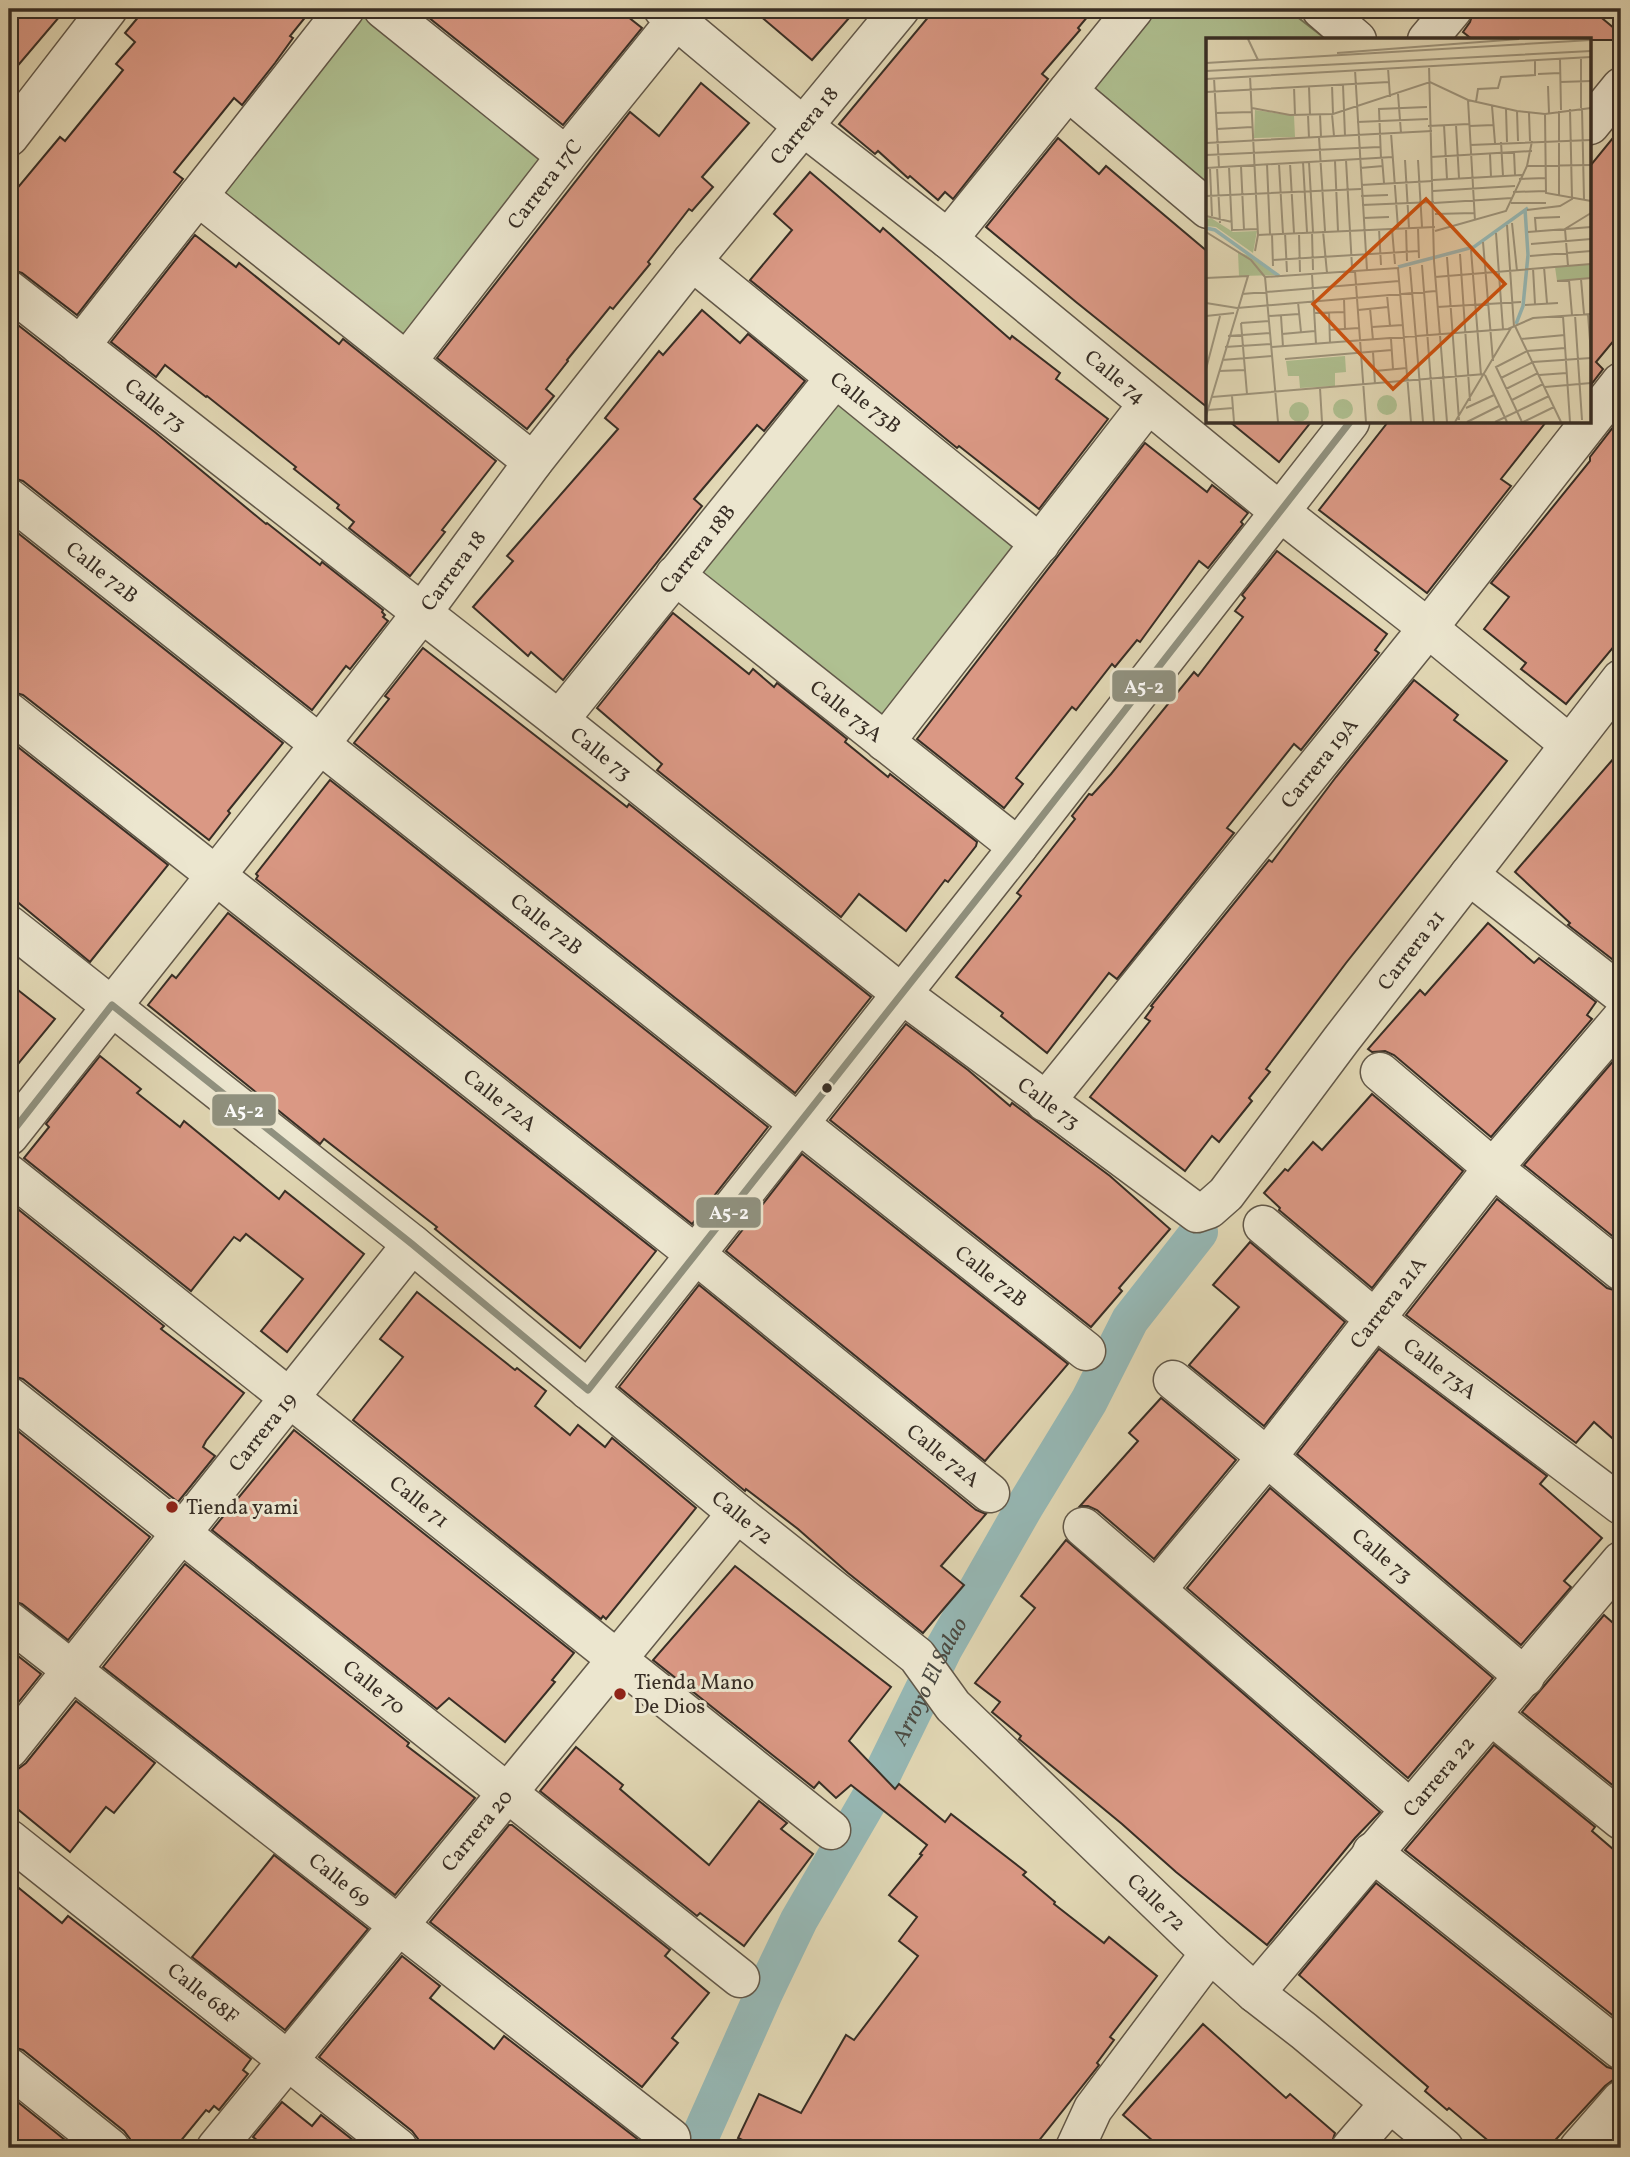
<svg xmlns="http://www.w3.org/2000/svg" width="1630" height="2157" font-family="Vollkorn,serif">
	<rect width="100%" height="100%" fill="#e2d8b5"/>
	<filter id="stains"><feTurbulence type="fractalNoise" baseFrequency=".00286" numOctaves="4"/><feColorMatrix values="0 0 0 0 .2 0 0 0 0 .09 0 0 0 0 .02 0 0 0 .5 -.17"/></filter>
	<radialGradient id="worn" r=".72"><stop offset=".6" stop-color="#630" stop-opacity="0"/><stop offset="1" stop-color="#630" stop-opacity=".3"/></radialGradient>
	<g fill="#afc091" stroke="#74775b" stroke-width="2">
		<polygon points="1148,9 1287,9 1327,40 1208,40 1208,186 1085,88"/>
		<polygon points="361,10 550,159 403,345 214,196"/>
		<polygon points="840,392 1029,542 882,727 693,578"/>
	</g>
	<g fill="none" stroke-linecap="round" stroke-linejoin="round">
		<path stroke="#96b8b5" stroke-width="38" id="s1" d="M 695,2148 L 764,1993 L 799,1920 L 874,1791 L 944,1648 L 1025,1506 L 1089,1401 L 1130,1320 L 1199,1232"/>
	</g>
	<g fill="#da9884" stroke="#382e25" stroke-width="2">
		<polygon points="9,9 66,9 9,76"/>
		<polygon points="145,9 312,9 290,36 293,38 275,63 242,105 234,98 174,172 183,179 77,315 22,273 9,269 9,198 60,137 65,141 123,70 116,64 135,42 125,33"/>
		<polygon points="418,9 618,9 642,28 563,125"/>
		<polygon points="752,9 857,9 812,60"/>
		<polygon points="935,9 1094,9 1078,28 1080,30 1042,74 1048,79 953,199 945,192 938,200 910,176 908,178 878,151 875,154 839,124"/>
		<polygon points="1474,9 1591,9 1621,34 1621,40 1473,40 1463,32 1470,22"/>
		<polygon points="701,83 749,123 702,177 713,187 692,211 689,209 648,262 650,264 613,309 610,307 567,360 568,361 546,389 554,396 527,429 437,358 630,112 659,136"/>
		<polygon points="1621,128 1621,332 1596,362 1603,369 1590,386 1590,166"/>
		<polygon points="1058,138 1099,174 1106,166 1208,252 1208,408 1076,302 986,227"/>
		<polygon points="810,172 880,232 883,228 1010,339 1012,336 1060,373 1056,379 1108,419 1039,509 959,446 957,448 750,280 792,230 774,214"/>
		<polygon points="195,235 236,267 239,263 339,344 343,339 496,461 442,530 445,532 410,576 349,528 354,522 337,508 339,505 294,469 296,467 207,396 206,397 165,365 156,377 111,342"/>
		<polygon points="702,310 740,343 748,334 805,381 764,431 757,425 694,499 702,506 563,680 531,652 528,656 473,607 513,561 507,556 618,429 605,418 659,351 663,355"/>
		<polygon points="9,318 156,433 266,524 267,523 320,565 322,562 383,610 382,612 385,615 383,617 388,621 350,669 346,666 312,710 23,481 9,477"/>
		<polygon points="1621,417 1621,638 1566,704 1521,669 1526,663 1484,629 1509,597 1491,583 1590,461 1590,457"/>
		<polygon points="1230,422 1311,422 1279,462"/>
		<polygon points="1388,422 1546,422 1501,479 1511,486 1427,593 1319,510"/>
		<polygon points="1145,443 1207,492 1212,485 1248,513 1241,522 1243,524 1208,568 1199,561 1140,642 1137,640 1115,667 1112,664 1076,710 1072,707 1016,778 1023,784 1004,808 917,739"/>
		<polygon points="9,526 283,743 228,811 230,813 209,840 23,695 9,691"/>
		<polygon points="1277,551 1387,634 1375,650 1379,653 1301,750 1294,744 1227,828 1234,833 1117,979 1109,973 1047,1053 1001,1016 1003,1013 956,977 1021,896 1017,893 1075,819 1072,816 1089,794 1092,795 1111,774 1194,672 1198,676 1243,617 1235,611 1245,598 1242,595"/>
		<polygon points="673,613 749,674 753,669 774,687 777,683 847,739 845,742 888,777 890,774 977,842 976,846 948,882 945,880 906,931 859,894 841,917 657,770 662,764 597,708"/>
		<polygon points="423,648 627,807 629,804 871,997 795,1093 354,743 389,699 385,696"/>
		<polygon points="1414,680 1458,715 1454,720 1507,761 1346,963 1266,1069 1270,1072 1249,1098 1252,1101 1219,1142 1212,1136 1185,1171 1090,1097 1150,1021 1145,1018 1153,1007 1151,1006 1269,860 1272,862 1336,777"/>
		<polygon points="9,740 168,865 90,962 9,895"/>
		<polygon points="1621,750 1621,966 1568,925 1570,923 1515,872"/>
		<polygon points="330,780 768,1127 692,1224 256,879 258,876 256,874"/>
		<polygon points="228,913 656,1251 580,1348 435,1229 437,1227 324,1139 320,1144 148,1005 172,975 176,978"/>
		<polygon points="1488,923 1534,963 1539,958 1596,1002 1587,1015 1592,1019 1491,1137 1394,1055 1385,1051 1372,1052 1368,1049 1420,990 1425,995"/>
		<polygon points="9,983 55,1019 9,1075"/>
		<polygon points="906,1024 968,1070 1010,1106 1012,1103 1110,1176 1170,1229 1119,1288 1122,1291 1091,1327 830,1120"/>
		<polygon points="1621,1052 1621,1243 1524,1165"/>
		<polygon points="100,1056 141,1089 137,1093 180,1127 184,1121 279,1199 285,1191 364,1254 287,1352 261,1331 303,1279 246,1234 240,1241 234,1237 191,1291 24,1158 49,1127 46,1124"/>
		<polygon points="1372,1094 1463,1171 1372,1288 1279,1210 1280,1208 1264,1193 1285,1169 1288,1171 1313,1142 1322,1150"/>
		<polygon points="802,1154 1068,1364 985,1461 726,1251"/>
		<polygon points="1497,1199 1607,1288 1621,1292 1621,1446 1594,1422 1576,1443 1406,1315"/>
		<polygon points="9,1202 164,1326 161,1329 244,1393 206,1441 203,1447 215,1456 178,1502 23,1379 9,1375"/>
		<polygon points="1250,1242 1345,1322 1264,1426 1189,1365 1239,1307 1213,1285"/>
		<polygon points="699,1285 976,1510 986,1514 941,1566 964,1585 923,1633 848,1573 798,1529 746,1489 745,1491 619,1387"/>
		<polygon points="417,1292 515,1370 517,1368 546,1391 535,1406 570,1435 578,1425 605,1447 612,1438 696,1508 606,1619 603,1616 601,1619 353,1420 403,1357 380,1339"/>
		<polygon points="1379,1349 1547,1476 1540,1484 1602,1538 1564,1581 1571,1587 1521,1645 1297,1454"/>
		<polygon points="1161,1398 1236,1460 1154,1559 1097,1510 1088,1506 1080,1506 1138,1441 1129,1433"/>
		<polygon points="9,1424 150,1537 68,1640 22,1604 9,1600"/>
		<polygon points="294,1430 574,1653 552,1680 555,1682 505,1742 449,1698 437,1709 212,1530"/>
		<polygon points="1270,1488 1493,1678 1408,1778 1187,1588"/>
		<polygon points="1066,1540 1380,1812 1355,1838 1267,1945 1176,1872 1122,1824 1019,1739 1021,1736 992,1712 1000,1702 975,1683 1035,1608 1021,1596"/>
		<polygon points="185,1564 409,1743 407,1746 475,1798 395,1895 103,1667"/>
		<polygon points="735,1566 891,1687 849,1741 895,1789 899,1784 945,1822 951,1814 1026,1872 1023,1875 1055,1902 1054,1904 1104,1943 1109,1937 1157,1976 1110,2037 1114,2040 1097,2063 1099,2065 1033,2148 760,2148 738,2138 759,2094 801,2113 846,2035 854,2040 918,1956 899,1941 917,1917 889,1895 922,1855 920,1854 927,1845 851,1785 836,1798 819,1782 814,1788 653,1660"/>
		<polygon points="1604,1615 1621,1630 1621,1792 1522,1712"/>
		<polygon points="9,1649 41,1674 9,1714"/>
		<polygon points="76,1701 155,1763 114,1813 106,1807 70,1852 9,1802 9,1770 18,1769 26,1763"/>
		<polygon points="1494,1745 1595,1827 1592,1831 1621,1856 1621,2022 1405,1850"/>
		<polygon points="576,1747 623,1785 620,1789 709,1865 759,1801 787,1823 781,1829 813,1854 744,1946 700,1913 697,1916 540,1791"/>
		<polygon points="509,1825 512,1825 670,1950 665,1956 709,1993 672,2038 678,2043 642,2087 430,1922"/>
		<polygon points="274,1855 368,1929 285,2030 192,1957"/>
		<polygon points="9,1880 62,1923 68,1916 251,2059 243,2070 248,2074 219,2110 214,2106 209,2112 206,2110 175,2148 131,2148 130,2139 124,2131 23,2050 9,2046"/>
		<polygon points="1376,1883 1607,2067 1621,2071 1621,2079 1613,2080 1605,2086 1548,2148 1497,2148 1449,2108 1447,2110 1425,2091 1428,2087 1299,1975"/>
		<polygon points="402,1956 440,1986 430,1998 494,2049 504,2036 649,2148 419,2148 418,2139 412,2131 319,2057"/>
		<polygon points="1203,2024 1286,2098 1290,2094 1335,2133 1330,2148 1161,2148 1123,2115"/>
		<polygon points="9,2095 75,2148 9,2148"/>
		<polygon points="282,2102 312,2126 321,2115 363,2148 267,2148 253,2137"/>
	</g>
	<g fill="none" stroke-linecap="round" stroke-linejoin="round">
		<defs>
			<g id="street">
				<polyline points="383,9 566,156"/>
				<path id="s2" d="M 663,9 L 803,126 L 948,239 L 1279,511 L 1428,628 L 1569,744"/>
				<polyline points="1321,9 1357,40"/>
				<polyline points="1427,40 1453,9"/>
				<polyline points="1068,91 1208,209"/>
				<polyline points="1590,125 1621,87"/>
				<polyline points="9,137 108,9"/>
				<polyline points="198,196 533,462"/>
				<polyline points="948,239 1134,9"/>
				<path id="s3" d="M 692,261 L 1040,544"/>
				<path id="s4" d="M 9,290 L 559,720 L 902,994 L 1197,1213 L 1209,1209 L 1226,1194 L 1341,1040 L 1621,679"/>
				<polyline points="80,346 345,9"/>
				<path id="s5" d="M 407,361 L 566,156 L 685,9"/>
				<path id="s6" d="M 9,498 L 1086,1351"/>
				<path id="s7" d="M 675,575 L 1018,847"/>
				<path id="s8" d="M 9,712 L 695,1254 L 990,1493"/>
				<path id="s9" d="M 559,720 L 835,378"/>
				<polyline points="885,742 1148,404"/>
				<polyline points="1469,875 1621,994"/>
				<path id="s10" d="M 9,925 L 412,1244 L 737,1513 L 917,1656 L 953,1706 L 1210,1953 L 1255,1993 L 1304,2031 L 1444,2148"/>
				<polyline points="1380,1072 1493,1168 1621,1271"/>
				<path id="s11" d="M 1045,1102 L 1428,628 L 1621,382"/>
				<path id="s12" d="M 9,1136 L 320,744 L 421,614 L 533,462 L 692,261 L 900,9"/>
				<path id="s13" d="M 9,1174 L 831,1830"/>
				<path id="s14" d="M 1263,1225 L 1375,1319 L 1621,1505"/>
				<path id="s15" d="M 1173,1380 L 1267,1457 L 1525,1677"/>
				<polyline points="588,1390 1018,847 1350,422"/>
				<path id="s16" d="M 9,1396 L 740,1978"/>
				<polyline points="1083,1527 1410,1809"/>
				<path id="s17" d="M 1157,1589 L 1267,1457 L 1493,1168 L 1621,1019"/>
				<path id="s18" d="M 9,1621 L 671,2138"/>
				<polyline points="1492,1716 1621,1820"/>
				<path id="s19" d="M 9,1749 L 412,1244"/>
				<path id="s20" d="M 9,1839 L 398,2148"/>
				<polyline points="1372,1852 1621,2050"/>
				<path id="s21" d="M 1255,1993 L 1621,1561"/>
				<polyline points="9,2067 110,2148"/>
				<path id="s22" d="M 216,2148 L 737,1513"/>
				<polyline points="1075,2148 1093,2109 1210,1953"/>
				<polyline points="1351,2148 1389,2104"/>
				<polyline points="1579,2148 1621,2100"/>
			</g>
		</defs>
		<use href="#street" stroke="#625849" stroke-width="41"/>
		<use href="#street" stroke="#ece6cf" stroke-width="38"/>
		<defs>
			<polyline id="bus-1" points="9,1136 112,1005 412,1244 588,1390 1018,847 1350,422"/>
		</defs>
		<use href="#bus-1" stroke="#ece6cf" stroke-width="12"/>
		<use href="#bus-1" stroke="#90917f" stroke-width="7"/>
	</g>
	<circle fill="#382e25" stroke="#ece6cf" stroke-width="2.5" cx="827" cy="1088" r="6"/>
	<g fill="#8f2418" stroke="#ece6cf" stroke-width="2.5">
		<circle cx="172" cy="1507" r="7"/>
		<circle cx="620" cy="1694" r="7"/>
	</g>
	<g text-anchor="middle" stroke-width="6" stroke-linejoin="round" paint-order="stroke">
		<g font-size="21" fill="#382e25" stroke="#ece6cf">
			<text dy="7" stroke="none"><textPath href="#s12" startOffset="1286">Carrera 18</textPath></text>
			<text dy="7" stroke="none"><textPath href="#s5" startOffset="224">Carrera 17C</textPath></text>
			<text dy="7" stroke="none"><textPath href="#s2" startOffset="583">Calle 74</textPath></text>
			<text dy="7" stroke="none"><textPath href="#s3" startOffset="224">Calle 73B</textPath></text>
			<text dy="7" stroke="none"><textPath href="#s4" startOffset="186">Calle 73</textPath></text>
			<text dy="7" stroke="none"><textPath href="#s9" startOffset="220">Carrera 18B</textPath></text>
			<text dy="7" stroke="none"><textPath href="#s12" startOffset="719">Carrera 18</textPath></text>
			<text dy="7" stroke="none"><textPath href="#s6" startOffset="119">Calle 72B</textPath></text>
			<text dy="7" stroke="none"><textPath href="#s7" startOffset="219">Calle 73A</textPath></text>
			<text dy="7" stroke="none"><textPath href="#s4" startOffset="752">Calle 73</textPath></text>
			<text dy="7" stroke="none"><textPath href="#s11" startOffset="436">Carrera 19A</textPath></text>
			<text dy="7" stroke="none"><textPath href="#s6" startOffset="686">Calle 72B</textPath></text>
			<text dy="7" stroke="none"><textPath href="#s4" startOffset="1846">Carrera 21</textPath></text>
			<text dy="7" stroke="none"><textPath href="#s8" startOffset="626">Calle 72A</textPath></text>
			<text dy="7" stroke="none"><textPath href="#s4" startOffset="1320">Calle 73</textPath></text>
			<text dy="7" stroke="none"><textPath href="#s6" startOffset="1253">Calle 72B</textPath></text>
			<text dy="7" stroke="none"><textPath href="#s17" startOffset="368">Carrera 21A</textPath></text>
			<text dy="7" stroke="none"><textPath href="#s14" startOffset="228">Calle 73A</textPath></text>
			<text dy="7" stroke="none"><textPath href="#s19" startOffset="406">Carrera 19</textPath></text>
			<text dy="7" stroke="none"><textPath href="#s8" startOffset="1194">Calle 72A</textPath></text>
			<text dy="7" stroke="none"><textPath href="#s13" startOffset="525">Calle 71</textPath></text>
			<text dy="7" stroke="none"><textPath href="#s10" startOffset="943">Calle 72</textPath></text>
			<text dy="7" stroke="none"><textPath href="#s15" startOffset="273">Calle 73</textPath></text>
			<text dy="7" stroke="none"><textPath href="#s16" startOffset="467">Calle 70</textPath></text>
			<text dy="7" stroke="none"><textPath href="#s21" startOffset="284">Carrera 22</textPath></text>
			<text dy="7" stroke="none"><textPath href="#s22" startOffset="411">Carrera 20</textPath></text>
			<text dy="7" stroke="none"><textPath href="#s18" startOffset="420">Calle 69</textPath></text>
			<text dy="7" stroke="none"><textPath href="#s10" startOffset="1510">Calle 72</textPath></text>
			<text dy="7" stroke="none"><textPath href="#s20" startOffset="248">Calle 68F</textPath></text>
		</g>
		<g font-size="21" fill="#382e25" stroke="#ece6cf" text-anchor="start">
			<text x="186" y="1514">Tienda yami</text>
			<text x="634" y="1689">Tienda Mano<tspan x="634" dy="24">De Dios</tspan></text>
		</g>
		<g font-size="23" font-style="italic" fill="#4b4a42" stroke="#ece6cf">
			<text dy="8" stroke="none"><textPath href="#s1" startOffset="523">Arroyo El Salao</textPath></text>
		</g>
	</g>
	<g transform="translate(1206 38)">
		<rect width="385" height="385" fill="#e2d8b5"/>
		<path d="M 49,72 L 88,78 L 89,99 L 48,100 ZM 5,180 L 27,194 L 51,193 L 47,215 L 10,189 L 0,188 L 0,181 ZM 32,214 L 47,219 L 71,237 L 33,238 ZM 385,226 L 385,240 L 351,243 L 349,229 ZM 139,318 L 140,334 L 129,335 L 129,348 L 94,350 L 93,338 L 82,338 L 80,323 ZM171 367a10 10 0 1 1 20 0a10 10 0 1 1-20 0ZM127 371a10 10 0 1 1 20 0a10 10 0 1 1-20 0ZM83 374a10 10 0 1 1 20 0a10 10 0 1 1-20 0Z" fill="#afc091"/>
		<path fill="none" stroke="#96b8b5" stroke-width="3.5" d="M 0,190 L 9,192 L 73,238M 192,229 L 268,209 L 322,170M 310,286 L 317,268 L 322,217 L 319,171"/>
		<path fill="none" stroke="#9e947b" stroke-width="2" d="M 42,1 L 52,22M 131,15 L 313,1M 375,20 L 375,70M 354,21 L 355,72M 0,25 L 385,2M 223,28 L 228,223 L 241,384M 182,30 L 184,59M 149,32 L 161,232M 0,33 L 385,13M 332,36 L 354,35M 44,38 L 52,197 L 49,213M 8,40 L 13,129M 0,41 L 385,19M 354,44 L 385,43M 126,47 L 127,76M 137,47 L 139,98M 342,48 L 343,75M 88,49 L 89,77M 103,49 L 104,77M 0,54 L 183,44M 192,56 L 195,95M 262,62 L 269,183M 270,64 L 272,51 L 292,50 L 295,39 L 329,37 L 329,22M 286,68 L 289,105M 46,70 L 84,77 L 127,76 L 224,44 L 262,62 L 311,73 L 339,76 L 385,70M 376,70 L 378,162M 300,71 L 301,104M 311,73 L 312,103M 353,73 L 353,158M 10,75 L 46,74M 323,75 L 324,103M 114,76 L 115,99M 126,76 L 128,98M 339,76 L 340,155 L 385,163M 102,77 L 103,100M 151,84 L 222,81M 238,87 L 241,141M 250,87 L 253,140M 222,88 L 263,86M 263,88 L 288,87M 11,91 L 46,89M 185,95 L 192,190M 113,99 L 119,193M 295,104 L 297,138M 0,105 L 226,93M 264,107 L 385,102M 308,114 L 309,137M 284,116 L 285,139M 0,117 L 174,109M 225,119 L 326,113M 175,120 L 173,71 L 221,69M 176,120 L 178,145M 140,122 L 146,229M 199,122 L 203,190M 212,122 L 216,189M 129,123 L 132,193M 97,124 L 101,194M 103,124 L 107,194M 84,125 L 88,195M 61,126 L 64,196M 73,126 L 77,196M 35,128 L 38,192M 321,128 L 385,127M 11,129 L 14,185M 23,129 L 26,192 L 51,191M 0,130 L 187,119M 4,130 L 6,178M 154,130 L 177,128M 313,141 L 340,140M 227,142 L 316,137M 155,147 L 227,143M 227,153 L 309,148M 307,154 L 340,153M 0,158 L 155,151M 155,158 L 182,157M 228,165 L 306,160M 305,165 L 340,165M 156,167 L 228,164M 321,172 L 354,168 L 366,161 L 364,71M 229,176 L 268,175M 0,178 L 26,184M 157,180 L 183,179M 306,185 L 311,233M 301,187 L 308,289M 200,190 L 201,223M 212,190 L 213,220M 173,191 L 175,227M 186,191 L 189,226M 117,193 L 121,235M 229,193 L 300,173 L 321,128 L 326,103M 330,193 L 329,180 L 354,179M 0,194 L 45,222 L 59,239 L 72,384M 106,194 L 107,232M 322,194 L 385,189M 79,195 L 81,234M 93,195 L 94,234M 290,195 L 297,291M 66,196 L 67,228M 52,197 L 229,189M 277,204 L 287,323M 325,206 L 385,201M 265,212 L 275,337M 254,216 L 264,363M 324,218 L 385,213M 241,219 L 253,382M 67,222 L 213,213M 216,227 L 228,384M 362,228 L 359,191 L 385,175M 204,229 L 217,384M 338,229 L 341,265M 327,230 L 329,266M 149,233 L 160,384M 106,236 L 110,306M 59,239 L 192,230 L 205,384M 229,239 L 385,226M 0,240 L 42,238 L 0,378M 375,241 L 378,276M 363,242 L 366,277M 351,243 L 385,240M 36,256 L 193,243M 181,257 L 184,288M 138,261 L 139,291M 92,264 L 95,294M 0,265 L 31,270 L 230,253M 319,267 L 352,265M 231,269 L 315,264M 164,270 L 167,302M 152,272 L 182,269M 123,274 L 124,305M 108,275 L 139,274M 382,276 L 385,316M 369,277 L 376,382M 0,278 L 28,275M 63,278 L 93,276M 75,278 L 77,309M 357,278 L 364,384M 35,285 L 41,356M 35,285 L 63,283M 309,288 L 355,384M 166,289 L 197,287M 123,292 L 153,290M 76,296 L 109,293M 22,298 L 64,295M 185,301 L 187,331M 315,301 L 359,297M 19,309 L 65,306M 66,309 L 302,291 L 327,280 L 385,276M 167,314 L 169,346M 79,321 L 186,312M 16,322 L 67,318M 0,331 L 14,278M 13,333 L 39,332M 169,333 L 201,330M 279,337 L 301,384M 333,337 L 361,335M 295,340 L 327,324 L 385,320M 339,349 L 385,345M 114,350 L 116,384M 300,351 L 332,335M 26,358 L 28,384M 6,359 L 279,336M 306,362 L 337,346M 260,370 L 288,357M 2,372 L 27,370M 249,384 L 305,290M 261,384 L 293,368M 289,384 L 343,358M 316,384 L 290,329 L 321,313 L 359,310M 317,384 L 348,369"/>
		<path fill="#ce5310" fill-opacity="0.15" stroke="#ce5310" stroke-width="3.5" d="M 220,161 L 299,246 L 187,351 L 107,266 Z"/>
		<rect width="385" height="385" fill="none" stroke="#382e25" stroke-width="3.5"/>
	</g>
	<g stroke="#ece6cf" stroke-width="2.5">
		<rect x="1111" y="669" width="66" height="34" rx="7" fill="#90917f"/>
		<rect x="211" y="1093" width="66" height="34" rx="7" fill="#90917f"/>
		<rect x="695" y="1196" width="67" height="33" rx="7" fill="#90917f"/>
	</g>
	<g font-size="19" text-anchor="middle" font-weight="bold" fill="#fff">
		<text x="1144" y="693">A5-2</text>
		<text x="244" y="1117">A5-2</text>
		<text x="729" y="1219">A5-2</text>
	</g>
	<rect width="1630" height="2157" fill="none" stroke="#e2d8b5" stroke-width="35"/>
	<rect x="10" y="10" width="1609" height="2136" fill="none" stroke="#382e25" stroke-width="3.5"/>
	<rect x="18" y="18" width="1595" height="2122" fill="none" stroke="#382e25" stroke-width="2"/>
	<rect width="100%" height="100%" filter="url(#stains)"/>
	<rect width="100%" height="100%" fill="url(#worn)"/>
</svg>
